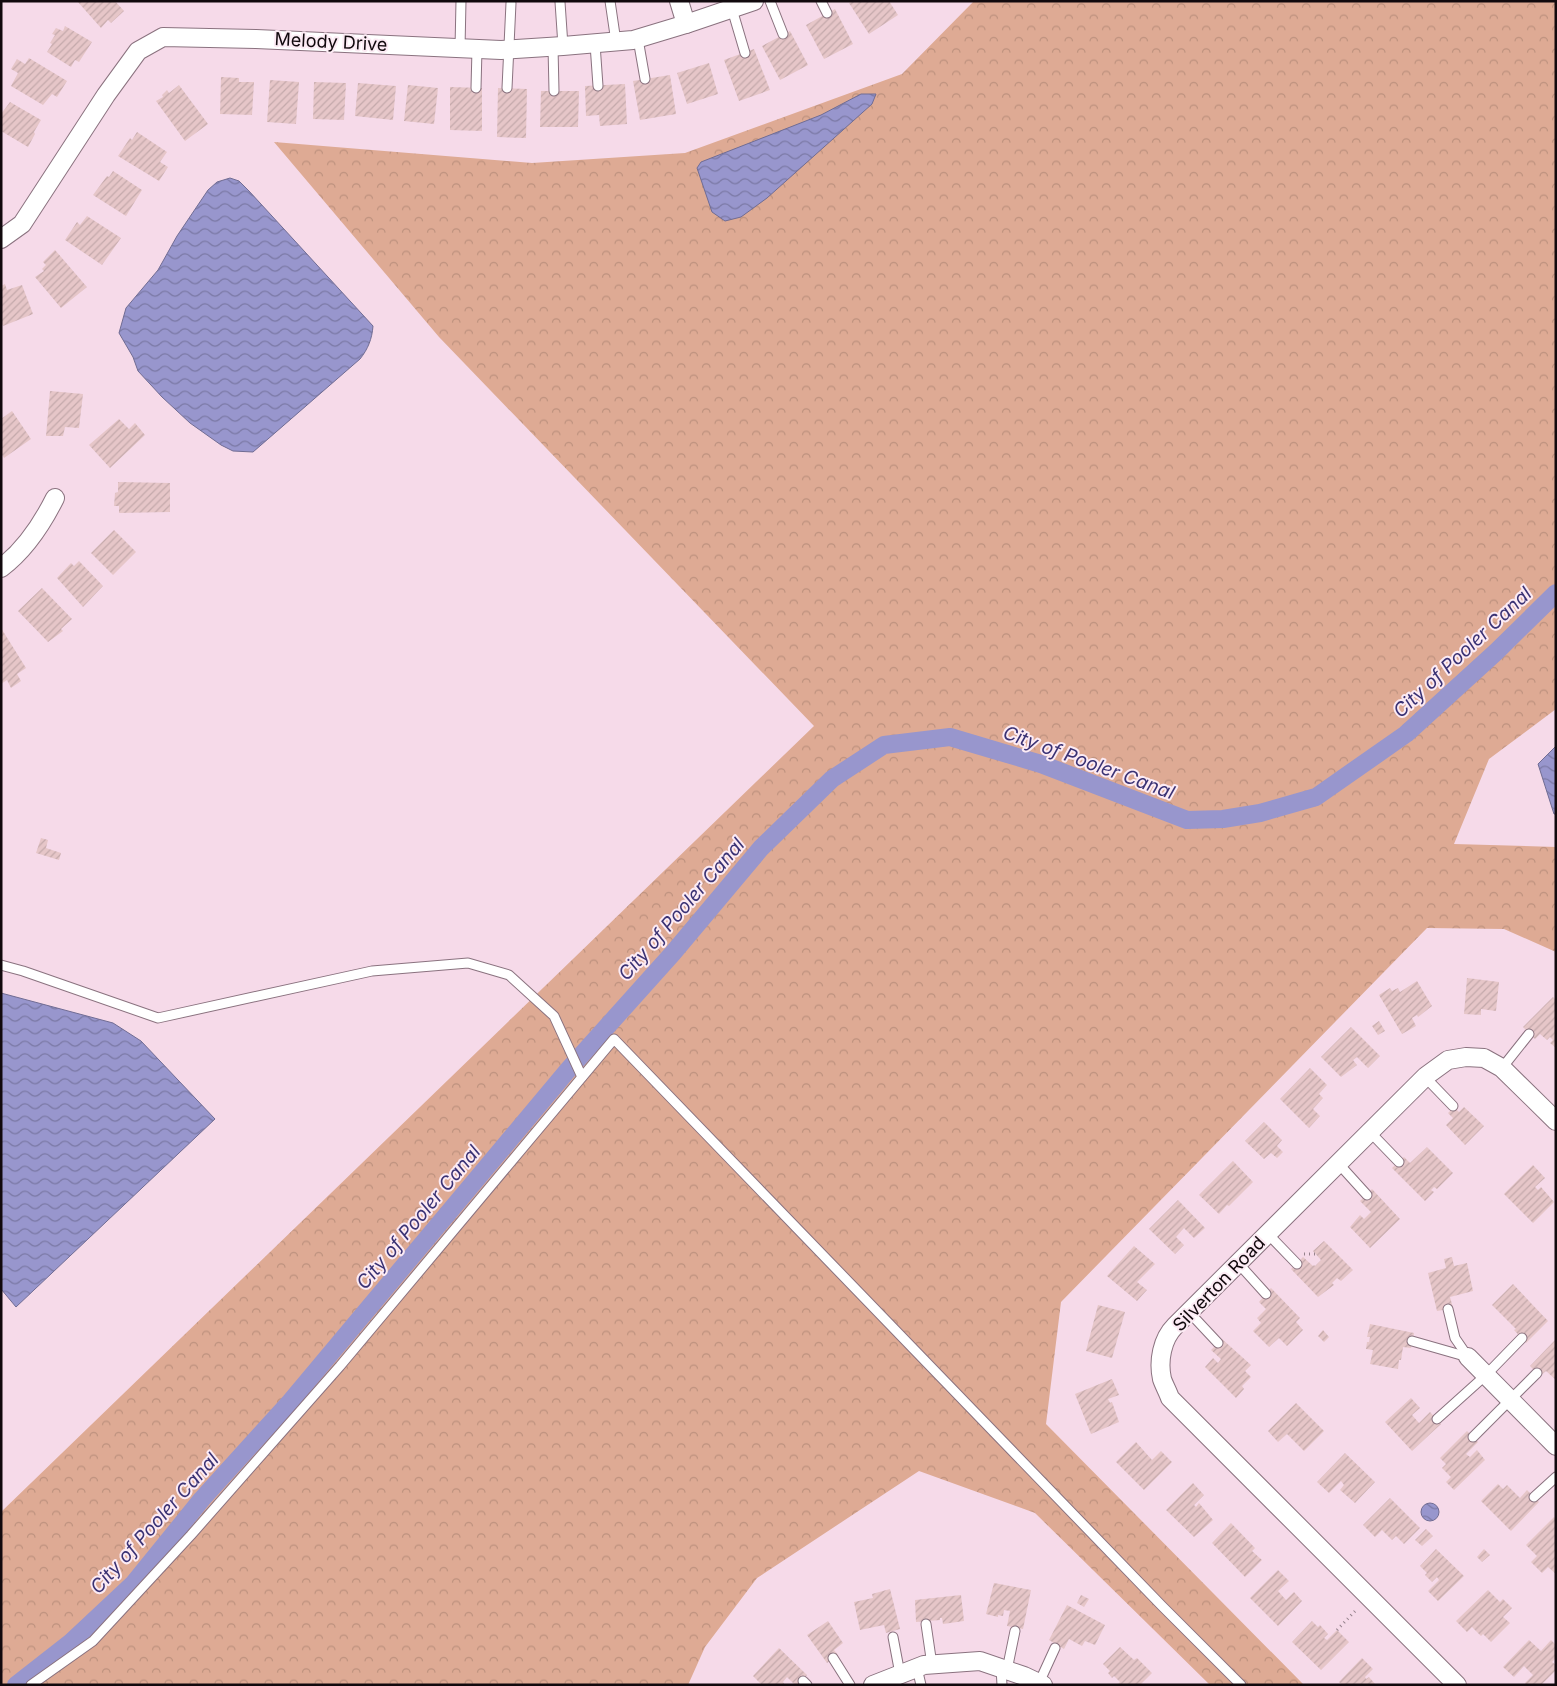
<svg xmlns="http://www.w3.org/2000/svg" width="1557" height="1686" font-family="Inter,sans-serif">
	<defs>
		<pattern id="forest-crowns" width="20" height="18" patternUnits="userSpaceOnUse" patternTransform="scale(1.25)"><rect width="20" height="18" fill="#deaa94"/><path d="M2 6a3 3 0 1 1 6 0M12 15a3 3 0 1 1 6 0" fill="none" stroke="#bd917e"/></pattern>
		<pattern id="water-waves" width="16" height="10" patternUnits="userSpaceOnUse" patternTransform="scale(1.25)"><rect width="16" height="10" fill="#9896cd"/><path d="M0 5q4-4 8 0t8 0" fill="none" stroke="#7b79a5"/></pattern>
		<pattern id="building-hatch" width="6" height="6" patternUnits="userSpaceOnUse" patternTransform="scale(1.25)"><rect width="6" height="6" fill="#e6c6c8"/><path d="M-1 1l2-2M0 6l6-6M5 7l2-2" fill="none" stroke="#c4a9ab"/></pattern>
	</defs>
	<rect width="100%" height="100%" fill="#f6dae9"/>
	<polygon fill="url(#forest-crowns)" points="974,1 1556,1 1556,709 1489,759 1454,844 1556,847 1556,952 1504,929 1427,928 1061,1302 1046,1424 1304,1685 1210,1685 1035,1513 919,1471 757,1578 705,1647 688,1685 1,1685 1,1512 814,726 439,337 274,142 532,163 685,153 902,74"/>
	<g fill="url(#water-waves)" stroke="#706c93">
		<polygon points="861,94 876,94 872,104 767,198 741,217 725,221 712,212 697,168 701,162 821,115"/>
		<path d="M 230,178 L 239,181 L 249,191 L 373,326 C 372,339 368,349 360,359 L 253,452 L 233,451 L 221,445 L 190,423 L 162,397 L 138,371 L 133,357 L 119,333 L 126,308 L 158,270 L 177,236 L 208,190 L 217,182 Z"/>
		<polygon points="1556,746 1556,814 1554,814 1538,764"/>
		<polygon points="1,993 113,1023 141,1041 215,1119 16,1307 1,1289"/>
		<circle cx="1430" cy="1512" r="9"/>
	</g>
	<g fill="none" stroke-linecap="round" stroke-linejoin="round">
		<polyline stroke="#9896cd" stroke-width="18" points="16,1685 71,1642 134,1583 202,1499 290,1402 568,1070 673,953 761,848 832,779 884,745 950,737 1041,764 1187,820 1223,819 1260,813 1316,797 1406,734 1496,652 1556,593"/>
	</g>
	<g fill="url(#building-hatch)">
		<polygon points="77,1 115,1 124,11 111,23 108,20 101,28"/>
		<polygon points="852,1 889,1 898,15 869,34 849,3"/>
		<polygon points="835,9 853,44 824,59 806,25"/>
		<polygon points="65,26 92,42 79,62 75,60 71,67 47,52 52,44 50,43 55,35 52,34 56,28 63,31"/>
		<polygon points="790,31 808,65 780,80 762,46"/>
		<polygon points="754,49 770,90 739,101 724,60"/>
		<polygon points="29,58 67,81 57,97 52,94 43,105 11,86 18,73 11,69 17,59 25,64"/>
		<polygon points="709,63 718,94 687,104 677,73"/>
		<polygon points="670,75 676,114 640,120 633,81"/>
		<polygon points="221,77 239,78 239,82 254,82 252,115 220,114"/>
		<polygon points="270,80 299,82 296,124 267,122"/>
		<polygon points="314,82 346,83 344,120 313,119"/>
		<polygon points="358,83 396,86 393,120 355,116"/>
		<polygon points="625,84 627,124 600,126 599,115 586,116 585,86"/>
		<polygon points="179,85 208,124 185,141 156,101 163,97 162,95 167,90 169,93"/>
		<polygon points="408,85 438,88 434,124 404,121"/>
		<polygon points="450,87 482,88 482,131 450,130"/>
		<polygon points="498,88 527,89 526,138 497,137"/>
		<polygon points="541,91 579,91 578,127 540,127"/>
		<polygon points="10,102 41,120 34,132 35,134 28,147 1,131 1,114"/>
		<polygon points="137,132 167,152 160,162 168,167 159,181 118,156 130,138 132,140"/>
		<polygon points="113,171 142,190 126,216 93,195 107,176 109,177"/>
		<polygon points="87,216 121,238 102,265 65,240 77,222 80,225"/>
		<polygon points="55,250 87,287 61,308 35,277 44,271 42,269 46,265 43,262"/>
		<polygon points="5,284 7,290 22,285 33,314 3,326 1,322 1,286"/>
		<polygon points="50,391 83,394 79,428 65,427 63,436 46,436"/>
		<polygon points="12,411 31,439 4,458 1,453 1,419"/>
		<polygon points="119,419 129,429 135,423 145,435 110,468 89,445"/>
		<polygon points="118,482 170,483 170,512 119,513 119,506 114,506 115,493 118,492"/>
		<polygon points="114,530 136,552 113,575 91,553"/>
		<polygon points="79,561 103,586 83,607 57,578 71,563 74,566"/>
		<polygon points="42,588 72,619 61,629 63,631 48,642 18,611"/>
		<polygon points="1,628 26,668 17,674 21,681 11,688 7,680 1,684"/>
		<polygon points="41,838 48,840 46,848 61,853 59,860 36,853"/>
		<polygon points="1467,978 1499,982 1496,1011 1481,1009 1481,1015 1464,1014"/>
		<polygon points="1417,981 1432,1006 1418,1017 1417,1015 1412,1018 1416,1026 1402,1034 1379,995 1390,988 1392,991 1398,988 1400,992"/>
		<polygon points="1553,997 1556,1000 1556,1048 1550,1043 1553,1040 1550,1037 1547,1040 1540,1034 1535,1039 1523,1027"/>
		<polygon points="1379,1021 1385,1031 1378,1035 1372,1026"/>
		<polygon points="1351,1027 1380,1056 1368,1068 1357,1057 1353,1060 1357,1065 1341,1077 1321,1057"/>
		<polygon points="1310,1068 1327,1085 1319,1094 1323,1098 1313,1109 1320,1116 1309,1128 1280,1099"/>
		<polygon points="1454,1107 1459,1112 1464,1107 1484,1126 1465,1145 1446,1125 1453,1118 1448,1113"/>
		<polygon points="1264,1122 1282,1140 1277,1146 1283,1152 1277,1158 1271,1153 1264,1159 1245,1141"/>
		<polygon points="1427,1147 1453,1173 1437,1189 1434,1187 1431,1190 1434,1192 1425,1201 1392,1168 1404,1157 1410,1163"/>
		<polygon points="1233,1161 1253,1182 1229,1206 1227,1205 1219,1214 1199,1195"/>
		<polygon points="1533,1165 1545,1178 1535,1187 1538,1190 1541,1187 1554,1202 1533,1223 1504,1194"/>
		<polygon points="1372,1189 1400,1219 1370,1248 1350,1227 1360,1215 1364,1219 1371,1212 1360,1201"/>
		<polygon points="1178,1200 1205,1228 1194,1238 1184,1228 1176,1237 1184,1245 1175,1254 1149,1229"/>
		<polygon points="1324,1241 1353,1270 1341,1281 1337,1278 1332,1283 1334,1285 1318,1297 1291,1269 1303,1257 1313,1266 1314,1265 1315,1266 1321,1260 1313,1251"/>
		<polygon points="1134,1246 1155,1264 1137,1282 1147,1290 1137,1301 1107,1276"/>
		<polygon points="1452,1257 1454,1266 1467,1263 1473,1291 1450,1297 1453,1308 1437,1311 1428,1273 1446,1268 1444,1259"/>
		<polygon points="1513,1284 1548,1321 1526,1343 1514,1330 1516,1329 1492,1305"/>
		<polygon points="1271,1288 1300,1318 1296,1322 1303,1330 1287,1346 1279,1338 1269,1347 1253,1331 1261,1323 1257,1318 1266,1309 1259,1302"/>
		<polygon points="1098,1305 1125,1312 1112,1358 1086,1351"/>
		<polygon points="1370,1324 1414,1333 1411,1348 1403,1347 1401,1360 1399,1360 1398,1369 1370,1364 1373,1350 1366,1349 1367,1342 1369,1342 1370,1337 1367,1337"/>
		<polygon points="1323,1330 1329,1337 1324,1342 1318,1336"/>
		<polygon points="1222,1339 1251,1365 1245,1371 1251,1377 1242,1386 1244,1389 1236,1398 1205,1367 1213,1358 1218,1363 1221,1359 1211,1350"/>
		<polygon points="1556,1339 1556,1380 1546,1371 1540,1376 1530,1366"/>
		<polygon points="1112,1379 1119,1395 1108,1399 1110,1403 1112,1402 1119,1422 1091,1434 1075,1394"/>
		<polygon points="1411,1398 1420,1408 1412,1415 1419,1423 1430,1412 1441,1424 1412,1451 1385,1422"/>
		<polygon points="1296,1403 1324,1431 1304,1451 1287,1434 1278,1442 1268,1431"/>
		<polygon points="1467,1431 1478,1442 1466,1454 1470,1457 1477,1450 1485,1460 1454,1490 1446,1482 1451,1477 1442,1468 1446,1464 1440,1458"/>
		<polygon points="1136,1442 1152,1460 1161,1451 1172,1462 1144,1490 1116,1462"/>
		<polygon points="1345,1453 1375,1482 1355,1503 1340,1490 1344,1485 1341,1481 1329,1493 1317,1482"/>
		<polygon points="1193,1483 1204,1495 1194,1505 1196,1507 1199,1503 1213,1520 1194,1537 1166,1510"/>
		<polygon points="1498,1484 1503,1489 1507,1485 1520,1498 1527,1490 1539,1502 1511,1531 1481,1501"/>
		<polygon points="1390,1498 1420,1528 1404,1544 1396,1536 1392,1540 1382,1530 1375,1537 1363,1525"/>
		<polygon points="1554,1517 1556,1519 1556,1574 1548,1567 1542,1573 1531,1562 1537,1556 1526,1545"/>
		<polygon points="1231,1523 1255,1548 1252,1551 1262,1560 1245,1577 1212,1543"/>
		<polygon points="1426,1529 1433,1536 1422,1546 1415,1540"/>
		<polygon points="1436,1549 1464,1576 1438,1601 1428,1591 1439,1580 1437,1577 1432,1582 1425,1575 1427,1573 1420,1566"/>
		<polygon points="1484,1549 1490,1555 1482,1562 1477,1557"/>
		<polygon points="1278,1570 1289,1581 1278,1591 1286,1600 1294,1592 1302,1601 1278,1626 1250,1598"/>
		<polygon points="994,1583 1031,1590 1023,1629 1007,1626 1010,1611 1004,1610 1003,1616 998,1615 998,1617 986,1614"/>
		<polygon points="890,1589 900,1629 886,1633 884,1625 860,1630 854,1602 873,1598 872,1594"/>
		<polygon points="1488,1590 1500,1602 1503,1599 1512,1608 1503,1617 1510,1623 1491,1642 1483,1634 1481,1636 1472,1627 1467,1632 1456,1621"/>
		<polygon points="961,1595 964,1621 943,1624 942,1618 940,1618 940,1620 916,1622 915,1600"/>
		<polygon points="1081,1595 1089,1599 1084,1607 1077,1603"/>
		<polygon points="1067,1605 1105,1625 1095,1645 1085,1641 1082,1646 1069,1639 1064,1649 1049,1640"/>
		<polygon points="828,1621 843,1643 834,1650 838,1655 827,1663 807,1635"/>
		<polygon points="1312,1621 1318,1627 1320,1625 1328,1634 1324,1638 1327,1640 1337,1630 1349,1642 1321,1670 1292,1642"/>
		<polygon points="1529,1640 1541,1651 1551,1640 1556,1645 1556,1658 1552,1662 1556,1665 1556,1670 1541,1685 1526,1685 1525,1683 1533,1675 1524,1666 1514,1677 1503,1667"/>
		<polygon points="1120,1647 1134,1660 1137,1658 1152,1673 1140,1685 1117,1685 1120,1682 1114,1676 1112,1678 1108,1673 1110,1671 1103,1664"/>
		<polygon points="779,1648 807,1675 799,1685 795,1685 787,1677 783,1682 785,1685 762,1685 753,1676"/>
		<polygon points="1362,1658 1373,1669 1365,1677 1366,1679 1369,1677 1376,1685 1342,1685 1339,1682"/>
	</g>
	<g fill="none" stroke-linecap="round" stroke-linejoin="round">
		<defs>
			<g id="service">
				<polyline points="610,1 616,42"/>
				<polyline points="770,1 783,34"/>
				<polyline points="821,1 827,13"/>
				<polyline points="560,2 563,46"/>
				<polyline points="732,9 745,53"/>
				<polyline points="638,39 645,79"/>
				<polyline points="595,44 598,86"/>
				<polyline points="553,47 554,91"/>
				<polyline points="460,48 461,1"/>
				<polyline points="476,88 477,49"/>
				<polyline points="507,88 511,3"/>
				<polyline points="1,965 23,971 158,1018 372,971 468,963 509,975 554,1016 582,1077"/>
				<polyline points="1502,1068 1529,1034"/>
				<polyline points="1425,1077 1453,1106"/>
				<polyline points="1370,1132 1399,1162"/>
				<polyline points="1338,1163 1367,1195"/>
				<polyline points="1268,1234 1297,1264"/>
				<polyline points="1238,1263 1266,1294"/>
				<polyline points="1448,1309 1455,1338 1468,1357"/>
				<polyline points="1189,1312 1218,1343"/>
				<polyline points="1412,1341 1468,1357"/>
				<polyline points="1437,1419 1486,1375 1522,1338"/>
				<polyline points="1473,1437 1537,1373"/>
				<polyline points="1534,1497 1556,1477"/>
				<polyline points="926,1624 932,1665"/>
				<polyline points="893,1637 900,1674"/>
				<polyline points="833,1658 850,1685"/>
				<polyline points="917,1668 921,1685"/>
				<polyline points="1001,1668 1002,1685"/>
				<polyline points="1007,1670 1015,1631"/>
				<polyline points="803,1681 807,1685"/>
				<polyline points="1039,1683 1055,1648"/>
				<polyline points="31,1685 93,1641 191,1535 340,1366 614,1039 1162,1606 1241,1685"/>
			</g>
			<g id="minor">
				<polyline points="679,1 686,24"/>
				<polyline points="1,239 22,224 106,95 138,51 163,37 256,39 501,50 563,46 633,40 686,24 754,1"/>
				<path d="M 1,568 C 25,550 42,524 55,498"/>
				<polyline points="1468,1357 1556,1446"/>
				<polyline points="873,1685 924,1665 980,1661 1024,1676 1043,1685"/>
				<path d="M 1457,1685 L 1170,1398 C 1168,1392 1164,1385 1162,1379 C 1158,1361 1162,1339 1175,1326 L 1426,1076 L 1448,1060 L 1466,1057 L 1484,1058 L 1502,1068 L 1556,1121"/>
			</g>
		</defs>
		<use href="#service" stroke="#8a727f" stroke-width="11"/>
		<use href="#minor" stroke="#8a727f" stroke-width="20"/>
		<g stroke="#95828c" stroke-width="3" stroke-dasharray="1 4" stroke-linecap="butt">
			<polyline points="1304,1254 1315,1254"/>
			<polyline points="1337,1630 1357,1609"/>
		</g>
		<use href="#service" stroke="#fff" stroke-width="9"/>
		<use href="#minor" stroke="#fff" stroke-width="18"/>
	</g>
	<g text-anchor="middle" stroke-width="4" stroke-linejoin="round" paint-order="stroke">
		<g font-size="18" fill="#11090d" stroke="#fcebf4">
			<text transform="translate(331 42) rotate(3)" y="6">Melody Drive</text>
			<text transform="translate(1219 1284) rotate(-46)" y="6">Silverton Road</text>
		</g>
		<g font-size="19" font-style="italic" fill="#3a3274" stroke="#fcebf4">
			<text transform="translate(1462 652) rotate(-43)" y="7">City of Pooler Canal</text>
			<text transform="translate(1089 762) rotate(20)" y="7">City of Pooler Canal</text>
			<text transform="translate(681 909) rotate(-49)" y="7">City of Pooler Canal</text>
			<text transform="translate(418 1217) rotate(-50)" y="7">City of Pooler Canal</text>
			<text transform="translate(154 1523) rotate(-48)" y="7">City of Pooler Canal</text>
		</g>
	</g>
	<rect width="1557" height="1686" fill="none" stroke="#11090d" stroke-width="5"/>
</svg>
